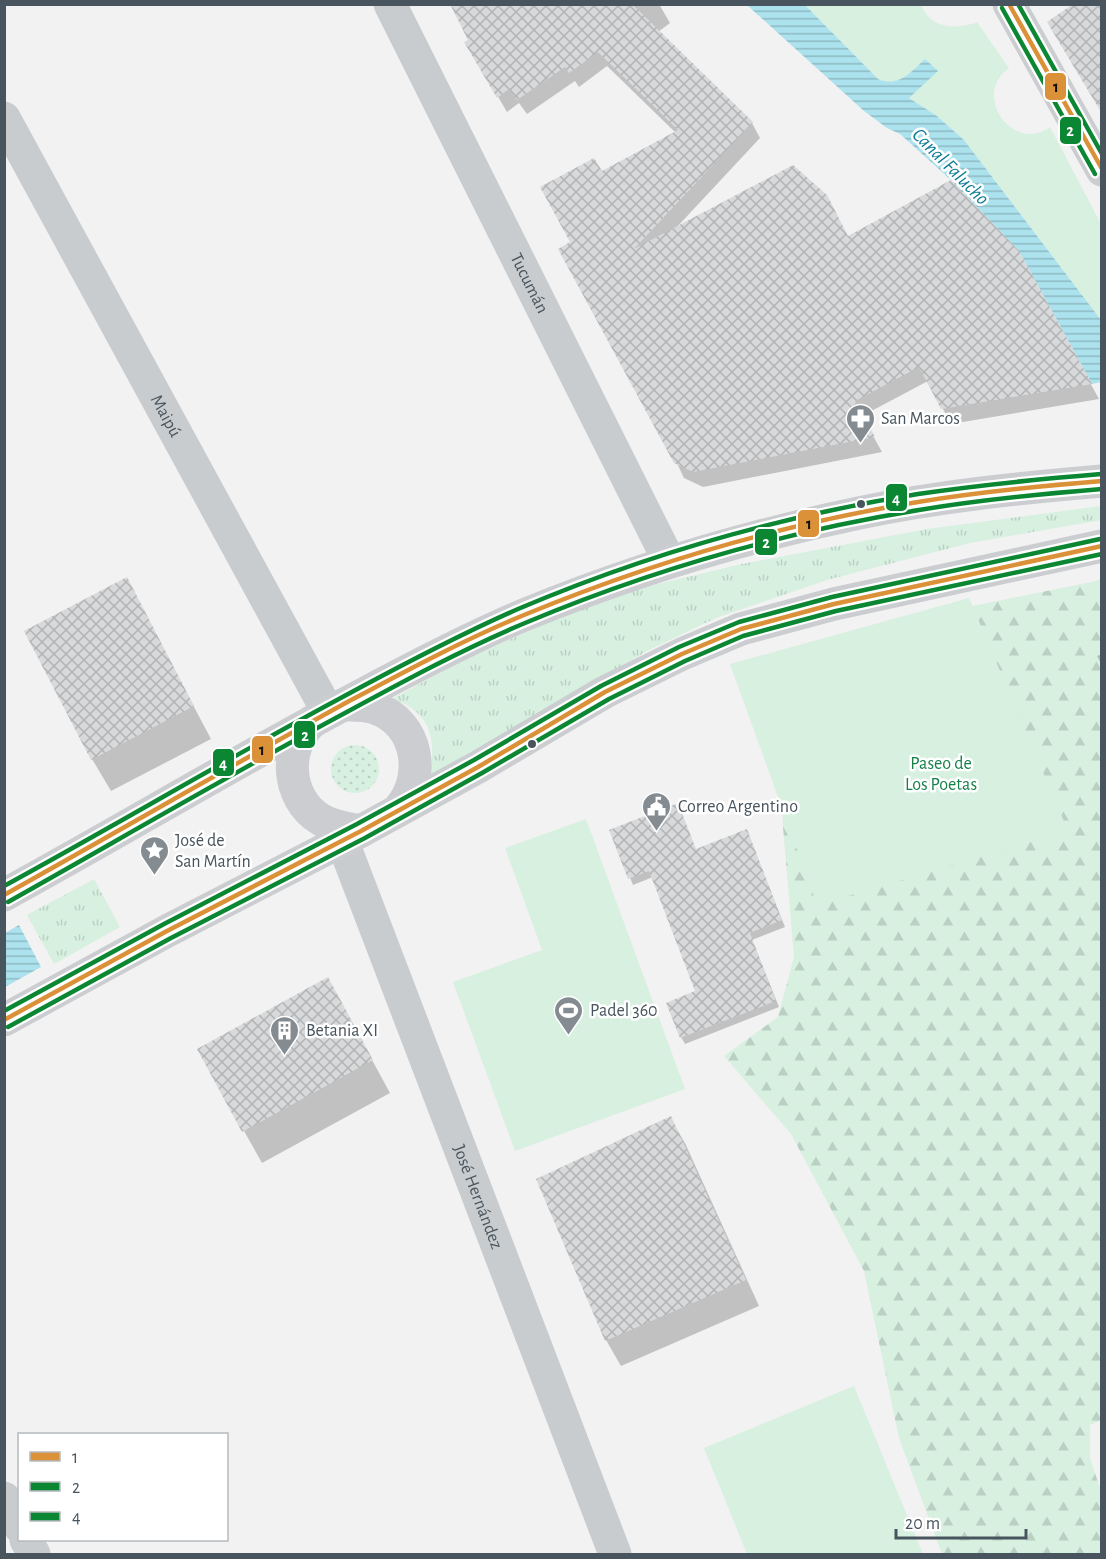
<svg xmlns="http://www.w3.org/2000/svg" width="1106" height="1559" font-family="'Alegreya Sans',sans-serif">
	<defs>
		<pattern id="grass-tufts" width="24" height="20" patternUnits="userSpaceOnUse" patternTransform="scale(1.5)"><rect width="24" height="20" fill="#d7f0e0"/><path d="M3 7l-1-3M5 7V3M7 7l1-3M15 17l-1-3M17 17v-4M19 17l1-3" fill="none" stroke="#bad0c3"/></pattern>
		<pattern id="forest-firs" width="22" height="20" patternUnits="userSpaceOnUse" patternTransform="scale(1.5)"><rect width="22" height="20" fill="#d7f0e0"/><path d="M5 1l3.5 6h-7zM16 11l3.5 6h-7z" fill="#bad0c3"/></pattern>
		<pattern id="garden-dots" width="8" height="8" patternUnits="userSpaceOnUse" patternTransform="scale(1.5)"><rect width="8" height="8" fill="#d7f0e0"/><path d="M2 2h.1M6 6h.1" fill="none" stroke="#bad0c3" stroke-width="1.8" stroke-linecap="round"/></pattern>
		<pattern id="water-rules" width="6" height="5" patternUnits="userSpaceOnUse" patternTransform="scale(1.5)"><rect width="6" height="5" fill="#ace2ee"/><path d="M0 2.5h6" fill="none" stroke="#8ebac4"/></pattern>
		<pattern id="building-cross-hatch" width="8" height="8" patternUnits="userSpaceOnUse" patternTransform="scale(1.5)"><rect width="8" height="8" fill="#d8d9da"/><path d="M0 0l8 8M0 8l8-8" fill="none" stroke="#b1b3b4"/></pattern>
	</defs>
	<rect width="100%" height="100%" fill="#f2f2f2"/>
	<g fill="url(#grass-tufts)">
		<path d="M 1101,506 L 1101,520 L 970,543 L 827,580 L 716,618 L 649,650 L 428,780 C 438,743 432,711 392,699 L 463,660 L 573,612 L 616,595 L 658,584 L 742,564 L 927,529 Z"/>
		<polygon points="94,879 120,927 54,964 27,915"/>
	</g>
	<polygon fill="url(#forest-firs)" points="1101,580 1102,1420 1090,1425 1090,1458 1101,1491 1101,1554 942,1554 899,1438 864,1271 791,1134 724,1056 778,1017 794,957 783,827 778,704 933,614"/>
	<g fill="#d7f0e0">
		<path d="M 805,5 L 921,5 C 931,29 956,30 977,22 L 1009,68 C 971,95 1013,154 1050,127 L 1101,224 L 1101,320 L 964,140 L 937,116 L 909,98 L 937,71 L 925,59 C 911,72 898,88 878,79 Z"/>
		<polygon points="969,598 1068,831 817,905 730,664"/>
		<polygon points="586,819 685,1089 515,1151 453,982 542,950 505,848"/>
		<polygon points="854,1386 923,1554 747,1554 704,1448"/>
	</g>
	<circle fill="url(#garden-dots)" cx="355" cy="769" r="24"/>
	<g fill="url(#water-rules)">
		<path d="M 747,5 L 805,5 L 878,79 C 898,88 911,72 925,59 L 938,71 L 909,98 L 937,116 L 964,140 L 1101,320 L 1101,382 L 1092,384 L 1019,251 L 951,180 L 900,134 L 887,128 L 864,111 Z"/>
		<polygon points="19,925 41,967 5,987 5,933"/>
	</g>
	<g fill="#0003">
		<polygon points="451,4 659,4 670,23 658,32 752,123 760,138 676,228 848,237 1027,268 1099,399 951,424 928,381 862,416 882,452 703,487 684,478 572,243 601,173 676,133 607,66 579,87 575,81 527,114 519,103 507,112 466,42 470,40"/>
		<polygon points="1076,4 1102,4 1102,110 1056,35"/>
		<polygon points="126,579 211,739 111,791 92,759"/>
		<polygon points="1102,654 1102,665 1097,656"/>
		<polygon points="746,830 785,927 752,940 779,1007 685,1044 681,1037 697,992 653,877 633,885 611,831 696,850"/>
		<polygon points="346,1012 390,1093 262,1163 244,1131"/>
		<polygon points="670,1118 685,1143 759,1306 621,1366 606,1340"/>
	</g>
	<g fill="url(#building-cross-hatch)">
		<polygon points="450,4 632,4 753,122 634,249 793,165 827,195 848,236 951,180 1019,251 1092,384 941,409 919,367 855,401 875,437 693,472 674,463 558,249 570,242 540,187 594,158 602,171 678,130 598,52 569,73 565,67 517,100 509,89 497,98 464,42 468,40"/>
		<polygon points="1073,4 1101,4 1101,112 1047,22"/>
		<polygon points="127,577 194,706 91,760 24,631"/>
		<polygon points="678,803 696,849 747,829 782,920 750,933 776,1001 680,1038 666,1003 695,991 649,871 628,879 609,830"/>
		<polygon points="328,977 373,1060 242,1132 197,1049"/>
		<polygon points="671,1116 746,1280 605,1341 536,1179"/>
	</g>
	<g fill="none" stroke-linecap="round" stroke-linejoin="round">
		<g stroke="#c9ccce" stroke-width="33">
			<path id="s1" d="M 390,4 L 669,561"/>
			<path id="s2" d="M 4,118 L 328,712"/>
			<path id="s3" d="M 342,840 L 615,1554"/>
			<polyline points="4,1498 20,1527"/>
			<polyline points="26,1540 34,1554"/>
		</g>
		<g stroke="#cbcdd0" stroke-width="33">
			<polyline points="1009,4 1102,170"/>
			<path d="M 343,705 C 353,705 364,704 375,708 C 419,723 427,778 398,810"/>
			<path d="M 313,721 C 283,746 286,798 320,819 C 332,827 347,828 361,831"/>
			<path d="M 4,895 C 123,830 239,760 358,697 C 412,668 467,639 524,615 C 634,570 743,537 859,513 C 939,496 1021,488 1102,481"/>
			<polyline points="4,1020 167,931 361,831 478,767 605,692 682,654 741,629 834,604 1102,546"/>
		</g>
		<defs>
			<g id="bus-1">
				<polyline points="1009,4 1102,169"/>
				<path d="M 4,895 C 117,832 229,767 342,705 C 402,673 461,641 524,615 C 650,563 783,524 918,502 C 979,492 1040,486 1102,481"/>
				<polyline points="4,1020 167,931 361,831 478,767 605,692 682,654 741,629 834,604 1102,546"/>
			</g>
			<g id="bus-2">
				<polyline points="1002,8 1095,174"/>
				<path d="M 8,902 C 120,839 231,774 345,713 C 404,681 463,649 525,623 C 651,570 784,532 919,510 C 979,500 1040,494 1102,489"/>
				<polyline points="8,1027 171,938 365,838 482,773 609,699 685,661 743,636 836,611 1102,554"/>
			</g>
			<g id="bus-3">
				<polyline points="1018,4 1102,154"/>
				<path d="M 4,886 C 116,825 225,760 337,700 C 396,668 456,636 518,609 C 645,555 782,516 918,494 C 979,485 1040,479 1101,474"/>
				<polyline points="4,1011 164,924 357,824 474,760 601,686 679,647 739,622 832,597 1100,539"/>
			</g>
		</defs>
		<use href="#bus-1" stroke="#fff" stroke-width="9"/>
		<use href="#bus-2" stroke="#fff" stroke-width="9"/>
		<use href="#bus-3" stroke="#fff" stroke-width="9"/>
		<use href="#bus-1" stroke="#da9138" stroke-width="4.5"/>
		<use href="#bus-2" stroke="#0b8733" stroke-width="4.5"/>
		<use href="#bus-3" stroke="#0b8733" stroke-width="4.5"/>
	</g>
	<defs>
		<symbol id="pharmacy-pin" viewBox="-11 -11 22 30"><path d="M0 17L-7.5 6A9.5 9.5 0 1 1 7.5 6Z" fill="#848c92" stroke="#fff"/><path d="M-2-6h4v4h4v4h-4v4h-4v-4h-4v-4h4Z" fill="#fff"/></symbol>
		<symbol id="civic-pin" viewBox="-11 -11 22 30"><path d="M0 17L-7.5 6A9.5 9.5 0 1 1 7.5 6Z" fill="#848c92" stroke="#fff"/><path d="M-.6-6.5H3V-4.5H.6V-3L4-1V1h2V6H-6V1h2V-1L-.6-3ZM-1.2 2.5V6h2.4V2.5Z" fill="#fff"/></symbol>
		<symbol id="sight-pin" viewBox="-11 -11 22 30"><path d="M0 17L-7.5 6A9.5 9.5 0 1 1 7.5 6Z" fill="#848c92" stroke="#fff"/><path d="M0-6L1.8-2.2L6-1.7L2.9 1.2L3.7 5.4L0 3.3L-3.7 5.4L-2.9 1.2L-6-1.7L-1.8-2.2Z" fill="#fff"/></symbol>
		<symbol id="stadium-pin" viewBox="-11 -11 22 30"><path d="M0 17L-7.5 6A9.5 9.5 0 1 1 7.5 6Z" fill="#848c92" stroke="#fff"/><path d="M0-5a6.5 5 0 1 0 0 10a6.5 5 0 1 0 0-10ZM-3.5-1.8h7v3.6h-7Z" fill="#fff"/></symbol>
		<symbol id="building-pin" viewBox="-11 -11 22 30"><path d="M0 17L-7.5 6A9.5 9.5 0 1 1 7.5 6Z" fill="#848c92" stroke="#fff"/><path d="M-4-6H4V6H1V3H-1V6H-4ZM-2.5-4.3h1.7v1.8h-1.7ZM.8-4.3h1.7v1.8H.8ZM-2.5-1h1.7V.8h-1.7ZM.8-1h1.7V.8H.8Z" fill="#fff"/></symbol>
	</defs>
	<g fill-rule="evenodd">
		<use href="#pharmacy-pin" x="844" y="402" width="33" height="45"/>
		<use href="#civic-pin" x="640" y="790" width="33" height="45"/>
		<use href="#sight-pin" x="138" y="834" width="33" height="45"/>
		<use href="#stadium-pin" x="552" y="994" width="33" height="45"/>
		<use href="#building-pin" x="268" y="1014" width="33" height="45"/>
	</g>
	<g fill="#49555e" stroke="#fff" stroke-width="2">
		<circle cx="861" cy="504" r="5"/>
		<circle cx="532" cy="744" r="5"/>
	</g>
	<g text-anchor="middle" stroke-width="5" stroke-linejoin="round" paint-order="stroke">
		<g font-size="18" fill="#49555e" stroke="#fff">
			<text dy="6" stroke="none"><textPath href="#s1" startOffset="312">Tucumán</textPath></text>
			<text dy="6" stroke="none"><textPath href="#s2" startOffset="339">Maipú</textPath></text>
			<text dy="6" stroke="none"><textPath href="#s3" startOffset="382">José Hernández</textPath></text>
		</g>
		<g font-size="18" fill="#49555e" stroke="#fff" text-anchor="start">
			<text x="881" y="424">San Marcos</text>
			<text x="678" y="812">Correo Argentino</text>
			<text x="175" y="846">José de<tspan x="175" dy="21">San Martín</tspan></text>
			<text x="590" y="1016">Padel 360</text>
			<text x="306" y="1036">Betania XI</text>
		</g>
		<g font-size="18" fill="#188149" stroke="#fff">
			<text x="941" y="769">Paseo de<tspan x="941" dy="21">Los Poetas</tspan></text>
		</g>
		<g font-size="20" font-style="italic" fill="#0e7d96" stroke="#fff">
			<text transform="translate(951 166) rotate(45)" y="7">Canal Falucho</text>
		</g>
	</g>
	<g stroke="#fff" stroke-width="2">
		<rect x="1044" y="72" width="23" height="29" rx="6" fill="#da9138"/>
		<rect x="1059" y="116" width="23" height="29" rx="6" fill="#0b8733"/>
		<rect x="885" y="483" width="23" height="29" rx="6" fill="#0b8733"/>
		<rect x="797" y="509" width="23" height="29" rx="6" fill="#da9138"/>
		<rect x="754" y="528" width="24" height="28" rx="6" fill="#0b8733"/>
		<rect x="293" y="720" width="23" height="29" rx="6" fill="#0b8733"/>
		<rect x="251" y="735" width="23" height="29" rx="6" fill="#da9138"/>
		<rect x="212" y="748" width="23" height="29" rx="6" fill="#0b8733"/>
	</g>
	<g font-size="16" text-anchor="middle" font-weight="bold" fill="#fff">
		<text x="1070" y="136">2</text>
		<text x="896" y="504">4</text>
		<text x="766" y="548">2</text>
		<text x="305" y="741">2</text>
		<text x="223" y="769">4</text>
	</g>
	<g font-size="16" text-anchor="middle" font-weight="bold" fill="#111">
		<text x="1056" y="92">1</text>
		<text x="809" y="529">1</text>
		<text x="262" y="755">1</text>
	</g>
	<rect width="1106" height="1559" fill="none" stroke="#49555e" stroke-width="12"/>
	<rect x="18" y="1433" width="210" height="108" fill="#ffffff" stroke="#b6bbbf" stroke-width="1.5"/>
	<rect x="30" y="1452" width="30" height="9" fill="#da9138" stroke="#b6bbbf" stroke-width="1.5"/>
	<text x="72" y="1463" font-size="18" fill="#49555e">1</text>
	<rect x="30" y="1482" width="30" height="9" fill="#0b8733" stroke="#b6bbbf" stroke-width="1.5"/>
	<text x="72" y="1493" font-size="18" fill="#49555e">2</text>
	<rect x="30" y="1512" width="30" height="9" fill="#0b8733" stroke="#b6bbbf" stroke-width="1.5"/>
	<text x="72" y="1523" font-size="18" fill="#49555e">4</text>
	<path d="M896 1529v9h130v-9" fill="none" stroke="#49555e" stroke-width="3"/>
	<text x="905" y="1529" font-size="18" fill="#49555e" stroke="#ffffff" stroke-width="4.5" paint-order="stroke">20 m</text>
</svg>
